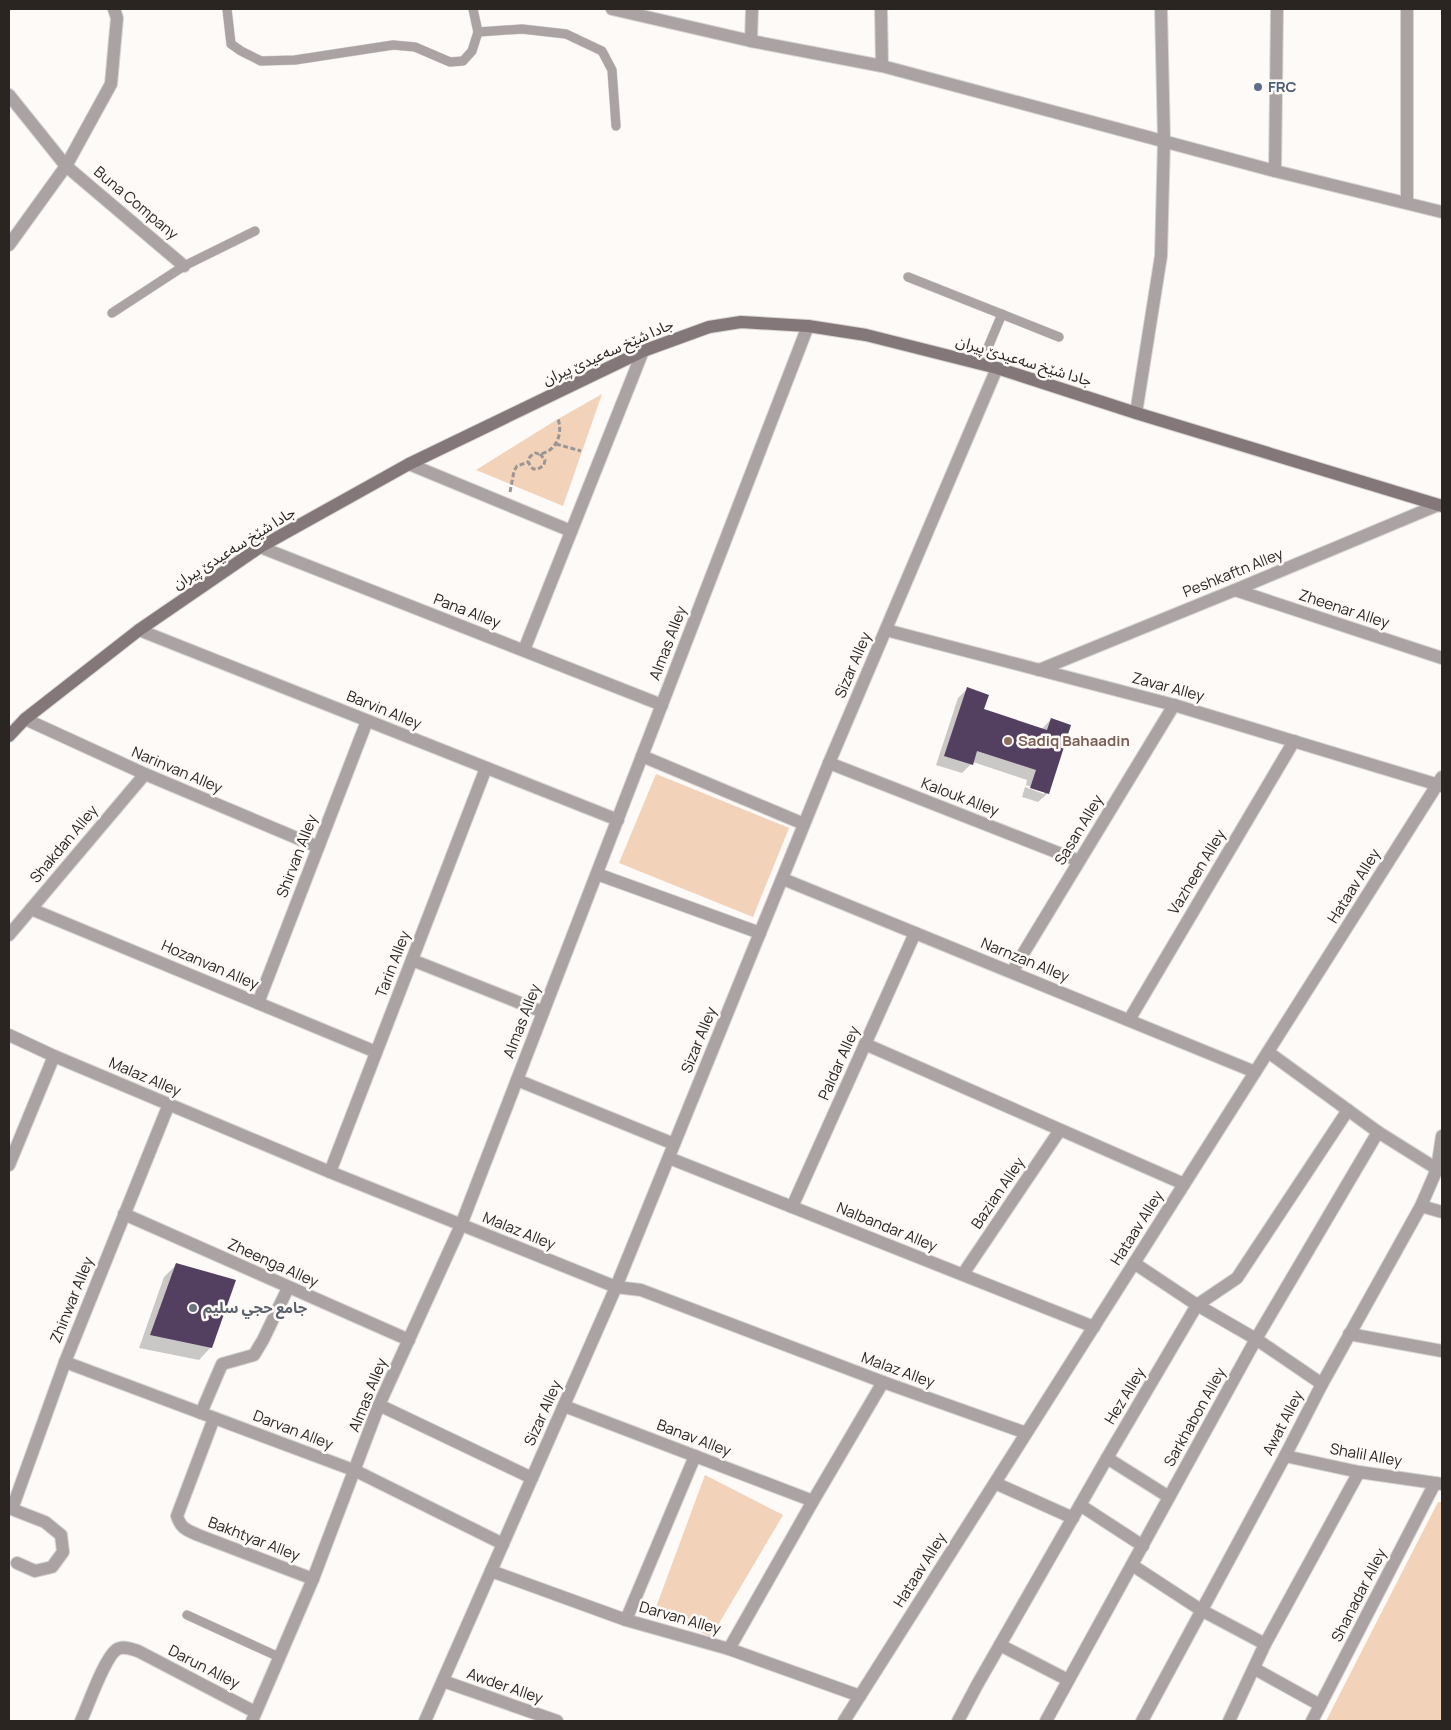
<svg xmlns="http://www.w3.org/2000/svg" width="1451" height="1730" font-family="Manrope,'Noto Sans Arabic',sans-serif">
	<rect width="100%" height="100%" fill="#fdfaf8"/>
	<g fill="#f2d2b9">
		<polygon points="602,394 563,506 476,470 558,419"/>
		<polygon points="656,774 789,828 753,917 619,863"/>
		<polygon points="705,1475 783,1515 711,1637 655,1610"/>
		<polygon points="1438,1502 1442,1502 1442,1721 1326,1721"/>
	</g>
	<g fill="#0003">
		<polygon points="967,689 983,710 1041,730 1051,719 1048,793 1038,802 1022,797 1025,787 1044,794 1044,791 1026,785 1027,780 973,762 962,773 936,765 958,698"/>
		<polygon points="177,1264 211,1347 199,1360 139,1348 164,1277"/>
	</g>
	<g fill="#533f60">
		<polygon points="967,687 989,695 984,709 1047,730 1051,718 1071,725 1049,794 1030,788 1036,770 977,751 973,765 944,756"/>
		<polygon points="176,1263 236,1280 212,1348 150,1335"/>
	</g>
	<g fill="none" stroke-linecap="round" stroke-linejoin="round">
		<defs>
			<g id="lane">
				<polyline points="227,9 231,44 241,51 261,61 295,60 393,45 415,47 450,62 463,61 472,51 478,32"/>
				<polyline points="473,9 478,32 522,29 566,34 602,51 612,70 616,126"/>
				<polyline points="908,277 1059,337"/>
				<polyline points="112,313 184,266 255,231"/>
				<polyline points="981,364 1002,314"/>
				<polyline points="187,1615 279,1657"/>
			</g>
			<g id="street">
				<polyline points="612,9 751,41 882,66 1275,171 1442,212"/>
				<polyline points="881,9 882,66"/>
				<polyline points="751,41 752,9"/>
				<polyline points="9,95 66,166 184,266"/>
				<polyline points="1275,171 1277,9"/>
				<polyline points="1407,203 1407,9"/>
				<polyline points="9,245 66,166 111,84 117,18 114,9"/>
				<polyline points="1136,413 1161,256 1164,140 1161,9"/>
				<polyline points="409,464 571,531"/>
				<polyline points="260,547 662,705"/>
				<polyline points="1235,590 1442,658"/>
				<polyline points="139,630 618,820"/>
				<polyline points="886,630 1174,705 1442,786"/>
				<polyline points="524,650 643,351"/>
				<polyline points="1039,670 1235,590 1438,505"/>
				<polyline points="25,719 145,774 318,847"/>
				<polyline points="642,756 804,824"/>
				<polyline points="829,763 1079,861"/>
				<polyline points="597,874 760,933"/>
				<polyline points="783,879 1255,1072"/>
				<polyline points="31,909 376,1052"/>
				<polyline points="9,935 145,774"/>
				<polyline points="412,960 543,1012"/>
				<polyline points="1012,972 1174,705"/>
				<polyline points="258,1003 367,721"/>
				<polyline points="1129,1020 1294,741"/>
				<polyline points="9,1035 54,1056 330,1172 616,1287 641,1290 883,1382 1026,1433"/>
				<polyline points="865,1044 1184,1184"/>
				<polyline points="1268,1052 1378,1132 1437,1169"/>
				<polyline points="517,1080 674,1144"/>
				<polyline points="669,1158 1094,1327"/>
				<polyline points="9,1165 54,1056"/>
				<polyline points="330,1172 486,768"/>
				<polyline points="1421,1206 1442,1212"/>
				<polyline points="792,1207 915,933"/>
				<polyline points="124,1214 409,1340"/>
				<polyline points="1134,1263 1197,1305 1256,1339 1322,1384"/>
				<polyline points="963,1274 1060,1130"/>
				<polyline points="1349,1334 1442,1351"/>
				<polyline points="65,1362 356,1471 503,1544"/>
				<polyline points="379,1405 532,1478"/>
				<polyline points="564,1406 813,1501"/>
				<polyline points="201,1413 222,1364 254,1355 263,1340 288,1288"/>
				<path d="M 214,1418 L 177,1516 C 181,1529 187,1530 198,1535 L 313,1579"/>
				<polyline points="1285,1456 1359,1472 1442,1484"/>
				<polyline points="1107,1458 1169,1497"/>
				<polyline points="995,1483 1073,1518"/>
				<polyline points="1080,1505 1143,1546"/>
				<polyline points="9,1508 45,1522 61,1535 63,1552 52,1567 35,1571 17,1563"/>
				<polyline points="12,1509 65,1362 169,1104"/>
				<polyline points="1132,1565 1201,1610 1265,1644"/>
				<polyline points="491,1571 626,1620 729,1649 860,1696"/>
				<polyline points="626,1620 695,1456"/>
				<polyline points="1000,1645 1068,1680"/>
				<polyline points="729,1649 813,1501 883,1382"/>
				<polyline points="1255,1669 1320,1705"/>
				<polyline points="443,1681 557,1721"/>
				<path d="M 81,1721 C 88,1706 104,1659 116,1650 C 123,1645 131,1649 138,1651 L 255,1712"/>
				<polyline points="252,1721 313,1579 379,1405 461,1225 808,326"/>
				<polyline points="425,1721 616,1287 829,763 997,368"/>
				<polyline points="844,1721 1442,777"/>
				<polyline points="958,1721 977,1685 1107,1458 1197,1305 1237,1278 1348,1110"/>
				<polyline points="1046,1721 1256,1339 1378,1132"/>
				<polyline points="1142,1721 1285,1456 1322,1384 1421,1206 1437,1169 1442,1136"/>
				<polyline points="1229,1721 1265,1644 1359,1472"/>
				<polyline points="1312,1721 1435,1483"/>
			</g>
			<polyline id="secondary" points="9,736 25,719 139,630 260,547 409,464 643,351 709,327 741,322 808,326 866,335 997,368 1136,413 1442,506"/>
		</defs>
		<use href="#lane" stroke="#d7d4d1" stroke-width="10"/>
		<use href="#street" stroke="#d7d4d1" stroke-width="14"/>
		<use href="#secondary" stroke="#d7d4d1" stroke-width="14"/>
		<g stroke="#9b9693" stroke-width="3" stroke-dasharray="5 2.5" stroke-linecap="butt">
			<polyline points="556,444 581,451"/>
			<path d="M 540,454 L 545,460 L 544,465 L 538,469 L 533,469 L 528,462 C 529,459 529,457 532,455 C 537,451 535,454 540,454 C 557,451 563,433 558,419"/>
			<polyline points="510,492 514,471 517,466 528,462"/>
		</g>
		<use href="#lane" stroke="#aba2a3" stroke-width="9"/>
		<use href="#street" stroke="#aba2a3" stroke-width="12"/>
		<use href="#secondary" stroke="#847779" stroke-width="12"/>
	</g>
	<circle fill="#5c6f8a" stroke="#fdfaf8" stroke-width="2" cx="1258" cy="87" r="5"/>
	<circle fill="#8d6e63" stroke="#fdfaf8" stroke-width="2" cx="1008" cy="741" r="5"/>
	<circle fill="#6b7280" stroke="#fdfaf8" stroke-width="2" cx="193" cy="1308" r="5"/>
	<g text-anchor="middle" stroke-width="5" stroke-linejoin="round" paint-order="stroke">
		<g font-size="15" font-weight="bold" fill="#4e5e75" stroke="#fdfaf8" text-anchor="start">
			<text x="1268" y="92">FRC</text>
		</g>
		<g font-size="15" fill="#2b2521" stroke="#fdfaf8">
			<text transform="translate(136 203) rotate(40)" y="5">Buna Company</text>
			<text transform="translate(608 352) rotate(-24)" y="5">جادا شێخ سەعیدێ پیران</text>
			<text transform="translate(1024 361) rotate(17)" y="5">جادا شێخ سەعیدێ پیران</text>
			<text transform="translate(234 548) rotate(-32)" y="5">جادا شێخ سەعیدێ پیران</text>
			<text transform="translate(1233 573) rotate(-22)" y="5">Peshkaftn Alley</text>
			<text transform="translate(1344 609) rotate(18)" y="5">Zheenar Alley</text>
			<text transform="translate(467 611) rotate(21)" y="5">Pana Alley</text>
			<text transform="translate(668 643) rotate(-69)" y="5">Almas Alley</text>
			<text transform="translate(853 665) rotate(-67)" y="5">Sizar Alley</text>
			<text transform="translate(1168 687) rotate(15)" y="5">Zavar Alley</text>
			<text transform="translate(384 710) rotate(22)" y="5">Barvin Alley</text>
			<text transform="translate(177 770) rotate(23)" y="5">Narinvan Alley</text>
			<text transform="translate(960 797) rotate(21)" y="5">Kalouk Alley</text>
			<text transform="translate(1079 830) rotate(-59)" y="5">Sasan Alley</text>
			<text transform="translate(64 844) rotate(-50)" y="5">Shakdan Alley</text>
			<text transform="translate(297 856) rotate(-69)" y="5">Shirvan Alley</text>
			<text transform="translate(1197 872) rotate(-59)" y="5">Vazheen Alley</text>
			<text transform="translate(1354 886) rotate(-58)" y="5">Hataav Alley</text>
			<text transform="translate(1025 960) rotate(22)" y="5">Narnzan Alley</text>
			<text transform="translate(393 964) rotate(-69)" y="5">Tarin Alley</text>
			<text transform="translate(210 965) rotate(23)" y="5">Hozanvan Alley</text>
			<text transform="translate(522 1021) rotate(-69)" y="5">Almas Alley</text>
			<text transform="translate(699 1040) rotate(-68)" y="5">Sizar Alley</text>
			<text transform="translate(839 1063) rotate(-66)" y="5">Paldar Alley</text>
			<text transform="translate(145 1077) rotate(23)" y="5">Malaz Alley</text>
			<text transform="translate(998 1193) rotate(-56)" y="5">Bazian Alley</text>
			<text transform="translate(887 1227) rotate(22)" y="5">Nalbandar Alley</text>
			<text transform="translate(1137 1228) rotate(-58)" y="5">Hataav Alley</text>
			<text transform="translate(519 1231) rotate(22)" y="5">Malaz Alley</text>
			<text transform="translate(273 1263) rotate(24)" y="5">Zheenga Alley</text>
			<text transform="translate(72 1300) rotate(-68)" y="5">Zhinwar Alley</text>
			<text transform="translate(898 1370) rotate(20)" y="5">Malaz Alley</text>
			<text transform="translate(368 1395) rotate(-68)" y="5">Almas Alley</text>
			<text transform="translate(1125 1396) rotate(-59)" y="5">Hez Alley</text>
			<text transform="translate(543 1413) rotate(-66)" y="5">Sizar Alley</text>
			<text transform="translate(1195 1417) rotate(-61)" y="5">Sarkhabon Alley</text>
			<text transform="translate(1283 1423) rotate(-63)" y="5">Awat Alley</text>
			<text transform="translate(293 1430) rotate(21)" y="5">Darvan Alley</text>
			<text transform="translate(694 1438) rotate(21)" y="5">Banav Alley</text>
			<text transform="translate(1366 1455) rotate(10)" y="5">Shalil Alley</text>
			<text transform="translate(254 1539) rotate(21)" y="5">Bakhtyar Alley</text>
			<text transform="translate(920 1570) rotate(-58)" y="5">Hataav Alley</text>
			<text transform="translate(1359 1595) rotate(-63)" y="5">Shanadar Alley</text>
			<text transform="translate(680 1618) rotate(16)" y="5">Darvan Alley</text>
			<text transform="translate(204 1667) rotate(27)" y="5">Darun Alley</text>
			<text transform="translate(505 1686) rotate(19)" y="5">Awder Alley</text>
		</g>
		<g font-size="15" font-weight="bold" fill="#785e54" stroke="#fdfaf8" text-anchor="start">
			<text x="1018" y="746">Sadiq Bahaadin</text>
		</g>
		<g font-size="15" font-weight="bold" fill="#5b616d" stroke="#fdfaf8" text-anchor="start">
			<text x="203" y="1313">جامع حجي سليم</text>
		</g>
	</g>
	<rect width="1451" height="1730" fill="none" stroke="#2b2521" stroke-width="20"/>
</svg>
